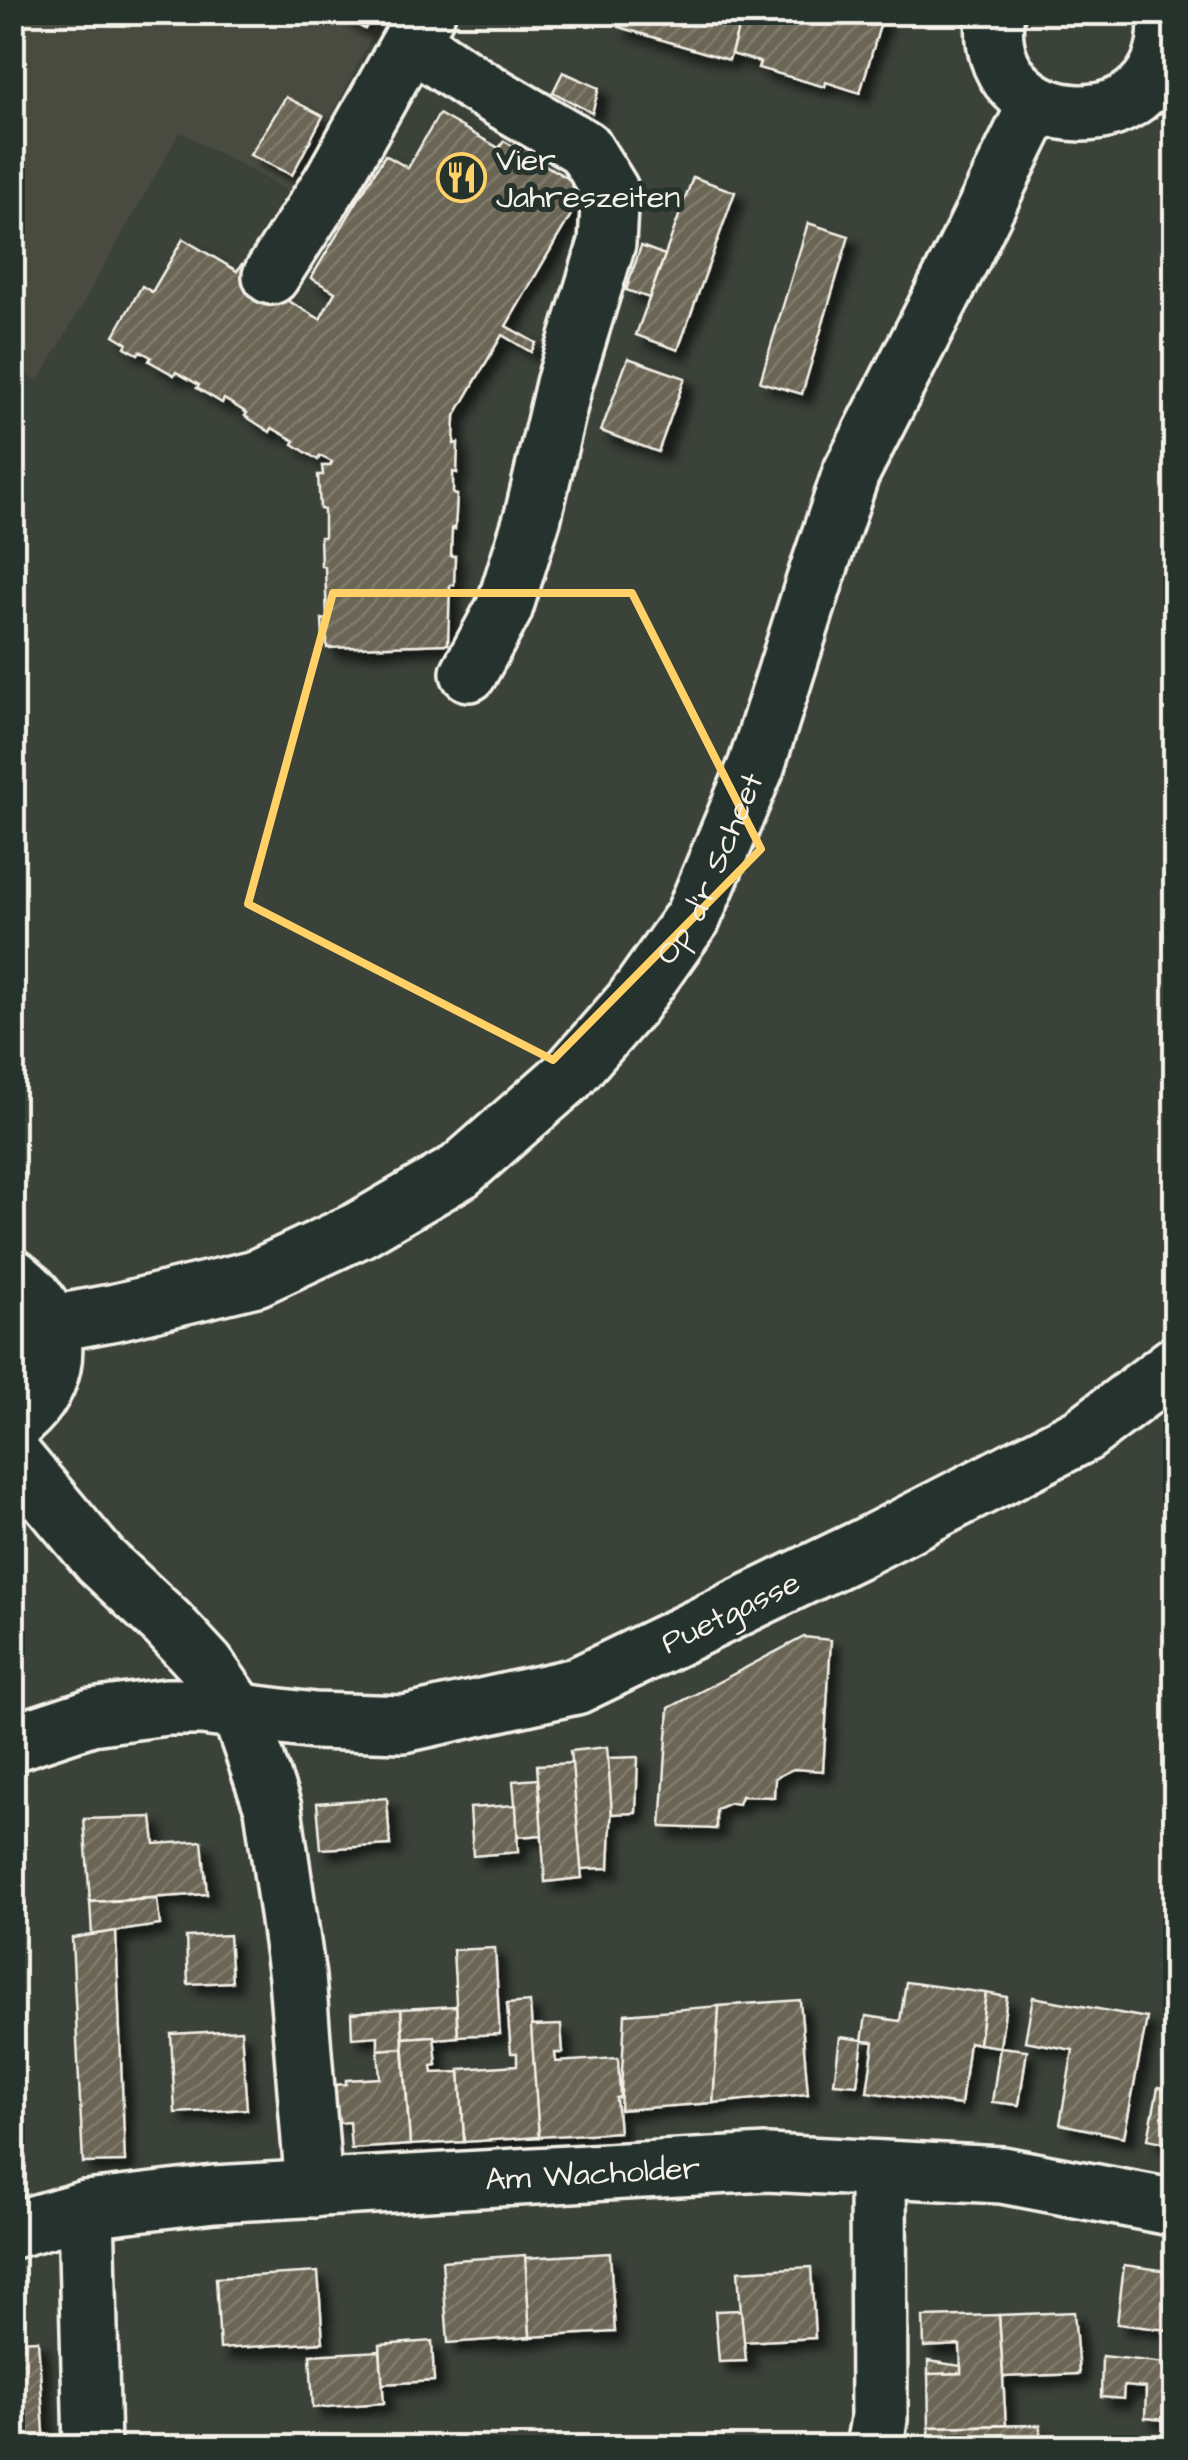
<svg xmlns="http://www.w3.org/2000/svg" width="1188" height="2460" font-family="'Architects Daughter',sans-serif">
	<defs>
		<pattern id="building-hatch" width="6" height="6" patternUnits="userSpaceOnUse" patternTransform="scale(2.5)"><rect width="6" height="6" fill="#6b6554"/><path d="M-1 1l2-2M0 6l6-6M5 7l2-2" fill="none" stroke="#817c6d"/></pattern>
		<filter id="shadow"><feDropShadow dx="9" dy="9" stdDeviation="5" flood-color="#0009"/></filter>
	</defs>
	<rect width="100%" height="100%" fill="#3b4239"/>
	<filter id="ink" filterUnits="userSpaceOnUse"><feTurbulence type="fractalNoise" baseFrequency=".01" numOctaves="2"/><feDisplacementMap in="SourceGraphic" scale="20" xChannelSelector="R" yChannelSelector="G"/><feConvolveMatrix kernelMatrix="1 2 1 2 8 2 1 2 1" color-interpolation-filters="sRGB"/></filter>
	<g filter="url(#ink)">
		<polygon fill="#494c41" points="12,13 384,13 292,193 180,132 39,381 13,368"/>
		<g fill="url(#building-hatch)" stroke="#f4f1e8" stroke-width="2.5" filter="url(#shadow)">
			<polygon points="334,12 374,12 365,29"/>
			<polygon points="623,12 743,12 729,60 619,27"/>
			<polygon points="743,12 884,12 860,93 826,82 825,87 758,68 760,62 731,54"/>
			<polygon points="563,72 599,88 592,113 553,92"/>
			<polygon points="286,97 323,116 292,175 250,155"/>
			<polygon points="439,114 499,148 504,141 586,189 506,326 536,343 531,352 502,335 455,416 454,444 458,443 457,473 453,472 453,494 457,495 455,529 452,528 451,556 455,556 454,585 450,585 448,644 327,648 327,639 323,639 322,619 327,620 325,567 321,566 320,537 324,537 324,510 320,509 318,475 323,475 322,466 330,466 332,462 320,456 318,460 293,444 295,441 272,428 270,432 245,416 247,413 224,399 222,403 197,388 199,385 176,372 174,375 149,361 151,357 140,351 138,354 125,347 127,343 114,335 142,286 152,292 183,239 237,271 242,264 263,277 259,284 320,319 335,292 311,278 385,155 408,168"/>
			<polygon points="693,177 735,192 678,350 636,335"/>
			<polygon points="808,223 849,236 802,394 760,382"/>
			<polygon points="641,246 665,255 649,298 626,290"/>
			<polygon points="628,358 685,378 658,452 601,431"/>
			<polygon points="804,1637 831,1640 823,1771 793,1769 775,1778 774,1797 741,1796 738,1804 730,1803 716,1809 716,1829 661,1827 669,1708"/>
			<polygon points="607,1747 612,1802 609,1868 581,1869 570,1751"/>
			<polygon points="638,1757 636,1813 612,1814 608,1758"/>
			<polygon points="572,1763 582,1878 545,1882 537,1765"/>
			<polygon points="538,1779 542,1835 518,1837 513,1781"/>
			<polygon points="387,1798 390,1845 321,1849 317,1803"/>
			<polygon points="516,1805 518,1852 473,1856 470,1808"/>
			<polygon points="152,1817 155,1844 202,1841 207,1894 90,1902 84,1819"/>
			<polygon points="157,1899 160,1925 92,1935 90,1902"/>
			<polygon points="116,1931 125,2162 83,2163 72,1938"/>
			<polygon points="229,1935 232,1982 188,1984 186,1937"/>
			<polygon points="495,1948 500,2034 458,2036 453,1950"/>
			<polygon points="906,1982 986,1993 979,2044 969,2042 961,2105 867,2092 874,2042 862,2041 866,2016 900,2021"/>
			<polygon points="986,1993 1007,1997 1000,2047 979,2044"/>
			<polygon points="1033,1997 1147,2018 1124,2137 1060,2124 1073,2050 1025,2041"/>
			<polygon points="800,2000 808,2094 713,2103 719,2006"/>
			<polygon points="530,2002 539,2137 464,2142 460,2069 517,2065 517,2053 511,2053 507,2004"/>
			<polygon points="456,2006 458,2037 435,2039 434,2036 403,2038 401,2009"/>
			<polygon points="719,2006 713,2103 620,2110 625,2014"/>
			<polygon points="401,2009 403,2048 378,2050 378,2036 352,2038 351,2013"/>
			<polygon points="561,2025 563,2053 555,2053 556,2062 618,2058 620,2097 616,2098 619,2132 539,2137 531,2026"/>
			<polygon points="241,2030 247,2109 175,2113 171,2034"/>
			<polygon points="434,2036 437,2065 432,2066 433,2073 460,2072 464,2142 410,2145 403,2038"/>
			<polygon points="840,2037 863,2040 857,2085 834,2083"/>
			<polygon points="1000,2047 1027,2050 1019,2105 992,2102"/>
			<polygon points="403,2048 410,2145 351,2149 349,2122 339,2123 334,2085 346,2084 346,2080 380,2078 378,2050"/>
			<polygon points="1158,2087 1176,2091 1176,2145 1148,2139"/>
			<polygon points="610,2253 615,2332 530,2337 525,2258"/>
			<polygon points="525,2255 530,2337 448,2343 442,2261"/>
			<polygon points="1124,2265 1176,2272 1176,2331 1117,2324"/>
			<polygon points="811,2267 815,2338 743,2342 738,2271"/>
			<polygon points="318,2272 323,2342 220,2349 216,2278"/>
			<polygon points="741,2310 746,2361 719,2362 715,2311"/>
			<polygon points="1074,2312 1079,2374 1003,2377 999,2315"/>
			<polygon points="999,2315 1006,2425 929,2427 928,2374 961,2373 960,2345 924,2347 923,2317"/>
			<polygon points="38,2340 45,2448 12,2448 12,2341"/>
			<polygon points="432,2341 434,2381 382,2384 380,2345"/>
			<polygon points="380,2351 384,2403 313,2408 310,2355"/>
			<polygon points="1102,2356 1176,2364 1176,2421 1145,2418 1146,2388 1124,2386 1123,2399 1101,2397"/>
			<polygon points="928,2361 961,2366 961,2373 928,2374"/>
			<polygon points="1040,2425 1040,2448 930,2448 929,2427"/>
		</g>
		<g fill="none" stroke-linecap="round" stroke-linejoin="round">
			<defs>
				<g id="minor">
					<path d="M 996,12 C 975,140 1180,153 1166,12"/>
					<polyline points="412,42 476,85 584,148 610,190 607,243 564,384 533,516 504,609 469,673"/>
					<polyline points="271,276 331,183 427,12"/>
					<path d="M 12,1276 C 20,1283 30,1290 36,1299 C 68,1342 55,1394 12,1425"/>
					<path id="s1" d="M 51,1324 L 116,1312 L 256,1278 L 359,1230 L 460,1171 L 567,1077 L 632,1003 L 693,917 L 756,767 L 815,580 L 851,473 L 962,257 L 1037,103"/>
					<polyline points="12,1455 101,1561 168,1624 206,1665 239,1711 273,1808 297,1977 314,2189"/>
					<path id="s2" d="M 12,1743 L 91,1717 L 166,1707 L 202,1707 L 314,1721 L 404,1724 L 576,1686 L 864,1547 L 1084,1434 L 1176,1364"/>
					<polyline points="86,2209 92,2448"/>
					<path id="s3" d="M 12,2230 L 86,2209 L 214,2194 L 767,2163 L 1002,2175 L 1176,2208"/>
					<polyline points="874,2448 879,2419 878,2169"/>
				</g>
			</defs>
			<use href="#minor" stroke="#f4f1e8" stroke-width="62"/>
			<use href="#minor" stroke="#26332d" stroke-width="55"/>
		</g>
	</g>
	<path fill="none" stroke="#ffd166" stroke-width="8" stroke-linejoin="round" d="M 333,593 L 632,593 L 761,849 L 553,1060 L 248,904 Z"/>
	<defs>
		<symbol id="restaurant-ring" viewBox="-11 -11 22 22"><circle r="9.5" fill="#26332d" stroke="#ffd166" stroke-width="1.5"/><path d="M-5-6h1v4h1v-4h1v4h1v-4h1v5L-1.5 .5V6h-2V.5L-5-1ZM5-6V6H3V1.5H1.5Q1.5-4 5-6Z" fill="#ffd166"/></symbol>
	</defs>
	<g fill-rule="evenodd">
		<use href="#restaurant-ring" x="434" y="150" width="55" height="55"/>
	</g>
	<g text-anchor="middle" stroke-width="10" stroke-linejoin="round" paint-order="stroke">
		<g font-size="32" fill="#f4f1e8" stroke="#26332d" text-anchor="start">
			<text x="496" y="170">Vier<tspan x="496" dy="37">Jahreszeiten</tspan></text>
		</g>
		<g font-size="32" fill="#f4f1e8" stroke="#26332d">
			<text dy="11" stroke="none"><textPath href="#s1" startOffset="838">Op d’r Scheet</textPath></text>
			<text dy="11" stroke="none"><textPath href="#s2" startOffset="745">Puetgasse</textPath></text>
			<text dy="11" stroke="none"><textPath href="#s3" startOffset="585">Am Wacholder</textPath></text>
		</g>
	</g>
	<rect width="1188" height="2460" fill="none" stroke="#26332d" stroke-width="50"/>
	<rect x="25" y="25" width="1138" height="2410" fill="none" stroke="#f4f1e8" stroke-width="4" filter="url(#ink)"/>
</svg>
